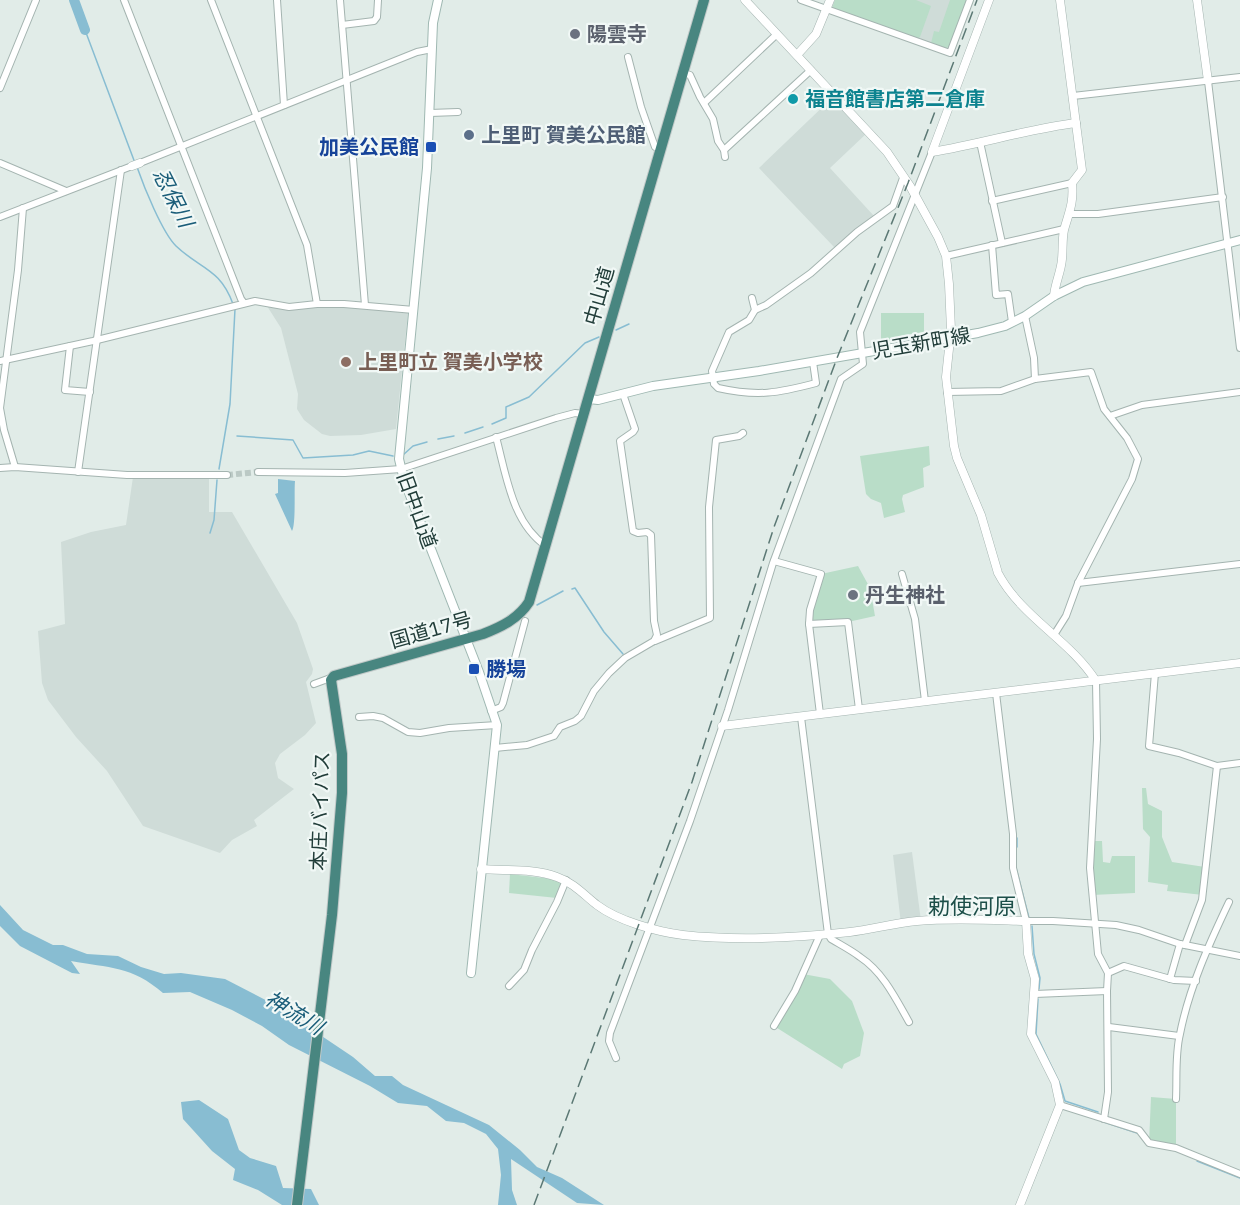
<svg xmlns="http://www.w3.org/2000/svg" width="1240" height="1205" font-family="'IBM Plex Sans','Noto Sans JP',sans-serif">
	<rect width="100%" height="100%" fill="#e1ece8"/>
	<g fill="#cfdcd8">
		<polygon points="835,0 967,0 946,48 832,8"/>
		<polygon points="833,97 867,133 830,168 874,216 838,247 834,247 759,168"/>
		<polygon points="267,306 303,309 317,306 366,308 368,309 408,312 396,429 361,435 330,436 322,434 304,420 297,409 298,394 281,328"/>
		<polygon points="133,477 209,478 209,512 232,512 297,623 313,669 312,674 306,682 316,723 305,735 280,754 275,763 278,778 294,789 254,820 257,826 232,840 220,853 143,826 107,771 76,737 48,700 42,683 38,631 65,624 61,542 91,532 126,525"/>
		<polygon points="912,852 921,921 901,924 893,855"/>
	</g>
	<g fill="#b9ddc8">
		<polygon points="835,0 916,0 931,6 920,37 918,38 832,8"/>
		<polygon points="950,0 967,0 950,47 946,48 931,43 934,31 939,32"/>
		<polygon points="881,313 924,313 924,332 903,335 881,345"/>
		<polygon points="929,446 930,465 923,468 924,487 903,495 902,499 905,512 884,518 881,503 871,499 866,494 860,456"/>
		<polygon points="858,566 870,588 875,616 848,622 809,624 821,574"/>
		<polygon points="1142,788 1146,788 1148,804 1162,811 1162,837 1172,862 1205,867 1203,895 1167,891 1168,885 1148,882 1150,837 1143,829"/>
		<polygon points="1091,841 1102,841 1103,862 1110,863 1112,856 1135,856 1135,893 1092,895"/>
		<polygon points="510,874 561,880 562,883 557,898 509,893"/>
		<polygon points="803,974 830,979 852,1001 864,1033 860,1056 844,1064 842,1069 774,1026"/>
		<polygon points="1151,1097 1176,1099 1176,1148 1149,1143"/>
	</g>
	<g fill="#88bdd2">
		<path d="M 278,479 L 295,481 C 294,491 296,524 292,531 L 275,494 L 278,493 Z"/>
		<path d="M 0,905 L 23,930 L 53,945 L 63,945 L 87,954 L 118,956 L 141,967 L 164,974 L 181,973 L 225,979 L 277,1006 L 353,1057 L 375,1076 L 392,1076 L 403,1085 L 489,1125 L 520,1150 L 537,1167 L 562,1178 L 604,1205 L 577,1203 L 511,1159 L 512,1190 L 517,1205 L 498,1205 L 501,1175 L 498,1149 L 486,1134 L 464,1123 L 446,1121 L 427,1106 L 398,1103 L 370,1086 L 289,1045 L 262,1026 L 232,1010 L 190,992 L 163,993 C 132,966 109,968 71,961 L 80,974 L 72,973 L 20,946 L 0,926 Z"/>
		<polygon points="199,1100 228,1119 239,1150 250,1158 276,1166 283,1188 311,1189 319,1205 282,1205 258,1190 233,1180 235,1169 212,1151 183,1119 181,1102"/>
	</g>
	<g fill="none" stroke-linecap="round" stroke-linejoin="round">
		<g stroke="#88bdd2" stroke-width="1.5">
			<polyline points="85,30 135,163"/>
			<path d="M 137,167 C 144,187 162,232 176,246 C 200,269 220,268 233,304"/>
			<polyline points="616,330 629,324"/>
			<polyline points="492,424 506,418 506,407 529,397 585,343 599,337"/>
			<polyline points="465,433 483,427"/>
			<polyline points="237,436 293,440 303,458 353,455 369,451 393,456"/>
			<polyline points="438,439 454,436"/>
			<polyline points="403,455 413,446 427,442"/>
			<polyline points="219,469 230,404 235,309"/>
			<polyline points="210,533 214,520 217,480"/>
			<polyline points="572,589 575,588 604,632 623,654"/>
			<polyline points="537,605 563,591"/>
			<polyline points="1017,847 1017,838"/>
			<polyline points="1016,857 1016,868 1029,918"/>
			<polyline points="1032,926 1034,954 1040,978 1039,989"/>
			<polyline points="1038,999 1036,1034 1060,1084 1065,1101 1098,1112"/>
			<polyline points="1101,1121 1137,1133"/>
			<polyline points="1197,1161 1240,1178"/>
		</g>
		<polyline stroke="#88bdd2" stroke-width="10" points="74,0 85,30"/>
		<polyline stroke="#bbc9c5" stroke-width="6" stroke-dasharray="6 3" stroke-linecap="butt" points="227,475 258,472"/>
		<defs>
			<g id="minor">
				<polyline points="124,0 241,299 244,303"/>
				<polyline points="211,0 307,245 317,304"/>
				<polyline points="277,0 284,105"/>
				<polyline points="340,0 365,305"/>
				<polyline points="801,0 950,53 970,0"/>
				<polyline points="342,25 374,21 377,17 378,0"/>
				<polyline points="628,57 641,107 655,147 661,149"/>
				<polyline points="683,73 690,75 700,97 713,119 718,141 724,150 725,157"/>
				<polyline points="1208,81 1240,348"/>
				<polyline points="0,88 36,0"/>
				<polyline points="1073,96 1240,77"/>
				<polyline points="704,103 777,34"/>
				<polyline points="430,113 458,112"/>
				<polyline points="980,142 1002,243"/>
				<polyline points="724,150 811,70"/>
				<polyline points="0,163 66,191"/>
				<polyline points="140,163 417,52 432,49"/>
				<polyline points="992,201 1072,183"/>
				<polyline points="1070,214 1098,214 1223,197"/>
				<polyline points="0,217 132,166"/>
				<polyline points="992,245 996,295 1008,294 1012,322"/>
				<polyline points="946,256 1064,229"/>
				<polyline points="752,298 755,310"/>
				<polyline points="1025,316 1034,358 1035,379"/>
				<polyline points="70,346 65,390 90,392"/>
				<polyline points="0,361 93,341 255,301 289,307 317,304 344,304 414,310"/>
				<path d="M 813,362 L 816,383 C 778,393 758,397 718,388 L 714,384 L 712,371 L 729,332 L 749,320 L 755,310 L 766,305 L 811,273 L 857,232 L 893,206 L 903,178"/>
				<polyline points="947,392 1001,391 1035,379 1091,372 1104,409 1127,438 1138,459 1132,479 1078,583 1066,616 1054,635"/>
				<polyline points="1110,416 1142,405 1240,392"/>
				<path d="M 496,437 C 506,474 512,523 546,546"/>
				<polyline points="15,467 4,430 0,408 18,270 23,208"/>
				<polyline points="0,468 15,467 127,475 227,475"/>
				<polyline points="78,472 121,170"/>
				<polyline points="258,472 345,473 401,469 556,418 575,413 584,414"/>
				<polyline points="774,561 821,574 810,610 809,624 820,714"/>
				<polyline points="902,574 915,619 925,701"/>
				<polyline points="1078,583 1240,564"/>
				<polyline points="809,624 848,622 859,709"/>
				<polyline points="655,641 710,618 709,507 716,440 739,436 743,433"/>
				<polyline points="1155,673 1149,746 1179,753 1217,766 1240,763"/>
				<polyline points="1096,681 1097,739 1090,868 1098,954 1108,973 1107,991 1108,1092 1104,1119"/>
				<polyline points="314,684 333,677"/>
				<polyline points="996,693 1013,834 1013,868 1026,921 1053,921 1116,925 1139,930 1180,944 1240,956"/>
				<polyline points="491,711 501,707 503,703 525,621"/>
				<polyline points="359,717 373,716 383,718 408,732 420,733 449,728 497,725"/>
				<path d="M 801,717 L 828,934 L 831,939 C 841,945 851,950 860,957 C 883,972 896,999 909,1022"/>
				<polyline points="495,748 527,745 554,736 560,727 575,721 581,716 594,691 609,673 625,658 654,641 657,635 654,621 651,535 647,532 638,533 633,531 620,441 633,432 635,429 623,394"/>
				<polyline points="1185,945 1202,900 1217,766"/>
				<polyline points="1108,973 1124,966 1174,980 1196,981"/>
				<polyline points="1170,979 1180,944"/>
				<polyline points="509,986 524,970 532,950 557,902 566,880"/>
				<polyline points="1035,994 1107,991"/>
				<polyline points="774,1026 795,991 820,935"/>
				<polyline points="1109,1027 1179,1036"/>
				<polyline points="616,1058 609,1041 610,1033 690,821 728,710 773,563 841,379 863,364 860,332 932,152"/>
				<path d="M 1176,1099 C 1177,1078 1175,1054 1180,1034 C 1189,988 1209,944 1229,902"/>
				<polyline points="1060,1105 1139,1130 1149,1143 1176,1148 1240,1174"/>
			</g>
			<g id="tertiary">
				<path d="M 745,0 L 887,152 L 910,186 L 938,237 L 946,256 L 949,284 L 951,330 L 946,377 L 954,446 L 957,458 L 981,515 L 998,573 C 1021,617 1070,640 1096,681"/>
				<path d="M 989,0 L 932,152 C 981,144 1028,129 1076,123"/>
				<polyline points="1197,0 1208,81"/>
				<polyline points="797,55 816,34 830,0"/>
				<polyline points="132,166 140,163"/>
				<path d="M 1054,296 C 1055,283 1061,272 1062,259 C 1063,249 1062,240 1064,230 C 1069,212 1074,203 1072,183 L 1082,170 L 1060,0"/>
				<polyline points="722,726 1240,663"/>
				<path d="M 481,869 C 505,871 534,868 557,877 C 574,883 584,895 597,905 C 618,921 658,932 683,935 C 738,941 795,938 850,932 C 873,929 895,923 917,921 C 954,918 990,920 1026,921 L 1028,954 L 1035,979 L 1031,1034 L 1055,1082 L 1060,1105 L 1020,1205"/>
			</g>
			<g id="secondary">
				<polyline points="438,0 433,23 427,168 399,459 404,480 479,672 497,725 471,973"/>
				<polyline points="589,399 598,400 653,386 759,371 978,333 1005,326 1025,316 1054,296 1083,282 1240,240"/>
			</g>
			<path id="trunk" d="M 297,1205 L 332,915 L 342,793 L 342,754 L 331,680 L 334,676 L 483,634 C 501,627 518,619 529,602 L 704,0"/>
		</defs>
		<use href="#minor" stroke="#a4b4b0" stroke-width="8"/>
		<use href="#tertiary" stroke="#a4b4b0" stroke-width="9"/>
		<use href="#secondary" stroke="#9fb8b2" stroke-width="10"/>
		<use href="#trunk" stroke="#c1c9c8" stroke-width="12"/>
		<use href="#minor" stroke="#fff" stroke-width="6"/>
		<use href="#tertiary" stroke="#fff" stroke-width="8"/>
		<use href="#secondary" stroke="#fff" stroke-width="8"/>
		<use href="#trunk" stroke="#488680" stroke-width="10"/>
		<polyline stroke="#5b7874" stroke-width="1.5" stroke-dasharray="12 6" stroke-linecap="butt" points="534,1205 692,782 774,527 837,358 908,183 977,0"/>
	</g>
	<g fill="#6b7280" stroke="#f1f8f6" stroke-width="2">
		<circle cx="575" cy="34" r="6"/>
		<circle cx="853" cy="595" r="6"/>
	</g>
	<circle fill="#0f9aa8" stroke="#f1f8f6" stroke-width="2" cx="793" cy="99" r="6"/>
	<circle fill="#5c6f8a" stroke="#f1f8f6" stroke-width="2" cx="469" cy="135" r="6"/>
	<g fill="#1a4fb4" stroke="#f1f8f6" stroke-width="2">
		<rect x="425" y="141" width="12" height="12" rx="3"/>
		<rect x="468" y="663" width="12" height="12" rx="3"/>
	</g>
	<circle fill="#8d6e63" stroke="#f1f8f6" stroke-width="2" cx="346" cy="362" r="6"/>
	<g text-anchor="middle" stroke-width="4.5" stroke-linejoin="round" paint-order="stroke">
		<g font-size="20" font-weight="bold" fill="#5b616d" stroke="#f1f8f6" text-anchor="start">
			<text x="587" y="41">陽雲寺</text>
			<text x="865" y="602">丹生神社</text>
		</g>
		<g font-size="20" font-weight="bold" fill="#0d838f" stroke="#f1f8f6" text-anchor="start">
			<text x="805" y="106">福音館書店第二倉庫</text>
		</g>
		<g font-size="20" font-weight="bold" fill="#4e5e75" stroke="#f1f8f6" text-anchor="start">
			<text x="481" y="142">上里町 賀美公民館</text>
		</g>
		<g font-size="20" font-weight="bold" fill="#164399" stroke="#f1f8f6" text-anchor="end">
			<text x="419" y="154">加美公民館</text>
			<text x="486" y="676" text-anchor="start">勝場</text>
		</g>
		<g font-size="20" fill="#213d39" stroke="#f1f8f6">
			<text transform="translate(599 296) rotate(-74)" y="7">中山道</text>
			<text transform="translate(921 343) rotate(-10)" y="7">児玉新町線</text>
			<text transform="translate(417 510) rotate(70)" y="7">旧中山道</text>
			<text transform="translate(431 630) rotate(-16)" y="7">国道17号</text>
			<text transform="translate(320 811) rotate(-88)" y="7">本庄バイパス</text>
		</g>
		<g font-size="20" font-weight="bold" fill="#785e54" stroke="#f1f8f6" text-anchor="start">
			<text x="358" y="369">上里町立 賀美小学校</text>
		</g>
		<g font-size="21" font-style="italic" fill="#1a5d79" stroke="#f1f8f6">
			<text transform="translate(173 198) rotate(63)" y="7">忍保川</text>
			<text transform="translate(294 1013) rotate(31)" y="7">神流川</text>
		</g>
		<g font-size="22" fill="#1d4f49" stroke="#f1f8f6">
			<text x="972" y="914">勅使河原</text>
		</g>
	</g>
</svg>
